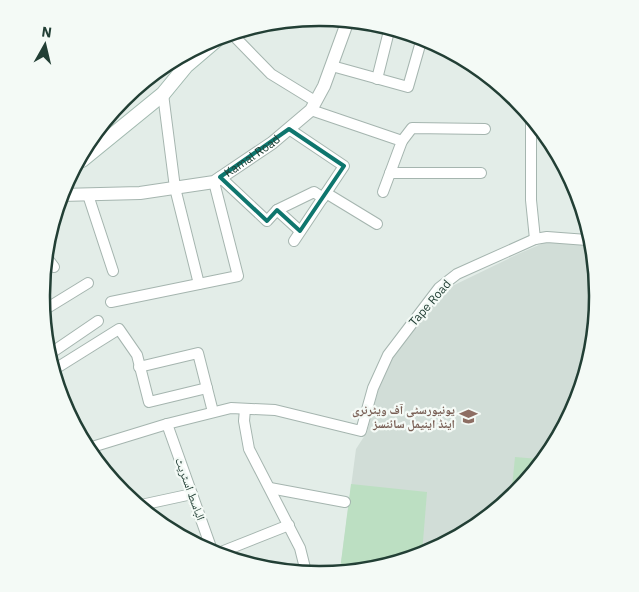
<svg xmlns="http://www.w3.org/2000/svg" width="639" height="592" font-family="'IBM Plex Sans','Noto Naskh Arabic',sans-serif">
	<rect width="100%" height="100%" fill="#e3ede8"/>
	<polygon fill="#d1ddd7" points="546,242 588,245 598,296 577,403 516,493 426,553 340,570 356,449 367,432 378,391 392,356 446,289 518,254"/>
	<g fill="#bcdfc2">
		<polygon points="515,457 539,459 516,493 511,497"/>
		<polygon points="351,484 427,492 422,554 340,570"/>
	</g>
	<g fill="none" stroke-linecap="round" stroke-linejoin="round">
		<defs>
			<g id="minor">
				<polyline points="233,35 271,74 315,101"/>
				<polyline points="332,66 408,87 422,38"/>
				<polyline points="377,79 389,31"/>
				<polyline points="163,94 175,188 199,284"/>
				<polyline points="311,110 402,141 383,192"/>
				<polyline points="531,121 531,200 535,239"/>
				<polyline points="289,129 344,166 294,241"/>
				<polyline points="402,141 412,128 485,129"/>
				<polyline points="390,173 481,173"/>
				<polyline points="220,177 267,221 277,210 300,231"/>
				<polyline points="326,193 377,224"/>
				<polyline points="88,195 113,271"/>
				<polyline points="277,210 314,192 323,198"/>
				<polyline points="48,259 54,267"/>
				<polyline points="111,302 238,276 214,182"/>
				<polyline points="44,310 88,283"/>
				<polyline points="51,347 54,351 98,321"/>
				<polyline points="139,367 198,353 213,412"/>
				<polyline points="55,369 119,329 137,355 149,402 207,388"/>
				<polyline points="245,409 244,421 249,449 300,548 306,572"/>
				<polyline points="167,424 213,553"/>
				<polyline points="92,447 167,424 231,408 275,410 361,431 373,388 388,355 439,288 457,274 535,239 547,237 587,240"/>
				<polyline points="270,488 345,502"/>
				<polyline points="141,505 192,494"/>
				<polyline points="216,554 289,525"/>
			</g>
			<g id="tertiary">
				<path id="s1" d="M 61,195 L 140,193 L 214,182 L 272,143 L 311,110 L 324,86 L 347,23"/>
			</g>
			<polyline id="secondary" points="82,160 163,94 186,66 220,37"/>
		</defs>
		<use href="#minor" stroke="#a5b5af" stroke-width="12"/>
		<use href="#tertiary" stroke="#a5b5af" stroke-width="14"/>
		<use href="#secondary" stroke="#a1b9af" stroke-width="16"/>
		<use href="#minor" stroke="#fff" stroke-width="10"/>
		<use href="#tertiary" stroke="#fff" stroke-width="12"/>
		<use href="#secondary" stroke="#fff" stroke-width="14"/>
	</g>
	<path fill="none" stroke="#0f766e" stroke-width="4" stroke-linejoin="round" d="M 289,129 L 344,166 L 300,231 L 277,210 L 267,221 L 220,177 Z"/>
	<defs>
		<symbol id="university-bare" viewBox="-9 -9 18 18"><path d="M0-5L7-2L0 1L-7-2ZM-4 1L0 2.5L4 1V4Q0 6-4 4Z" fill="#8d6e63" stroke="#f4faf6" stroke-width="2.5" paint-order="stroke"/></symbol>
	</defs>
	<g fill-rule="evenodd">
		<use href="#university-bare" x="456" y="404" width="25" height="25"/>
	</g>
	<g text-anchor="middle" stroke-width="4.5" stroke-linejoin="round" paint-order="stroke">
		<g font-size="12" fill="#223f35" stroke="#f4faf6">
			<text dy="4" stroke="none"><textPath href="#s1" startOffset="200">Kamal Road</textPath></text>
			<text transform="translate(430 303) rotate(-49)" y="4">Tape Road</text>
			<text transform="translate(190 489) rotate(70)" y="4">الباسط اسٹریٹ</text>
		</g>
		<g font-size="12" font-weight="bold" fill="#785e54" stroke="#f4faf6" text-anchor="end">
			<text x="455" y="414">یونیورسٹی آف ویٹرنری<tspan x="455" dy="14">اینڈ اینیمل سائنسز</tspan></text>
		</g>
	</g>
	<path d="M0 0H639V592H0ZM319 26H320A269 269 0 0 1 589 295V297A269 269 0 0 1 320 566H319A269 269 0 0 1 50 297V295A269 269 0 0 1 319 26Z" fill="#f4faf6" fill-rule="evenodd"/>
	<path fill="none" stroke="#223f35" stroke-width="2.5" d="M319 26H320A269 269 0 0 1 589 295V297A269 269 0 0 1 320 566H319A269 269 0 0 1 50 297V295A269 269 0 0 1 319 26Z"/>
	<g transform="translate(45 45) rotate(8)" stroke="#f4faf6" stroke-width="4" paint-order="stroke">
	<path d="M0-4L9 19L0 12L-9 19Z" fill="#223f35"/>
	<text y="-8" font-size="14" font-weight="bold" text-anchor="middle" fill="#223f35">N</text>
	</g>
</svg>
